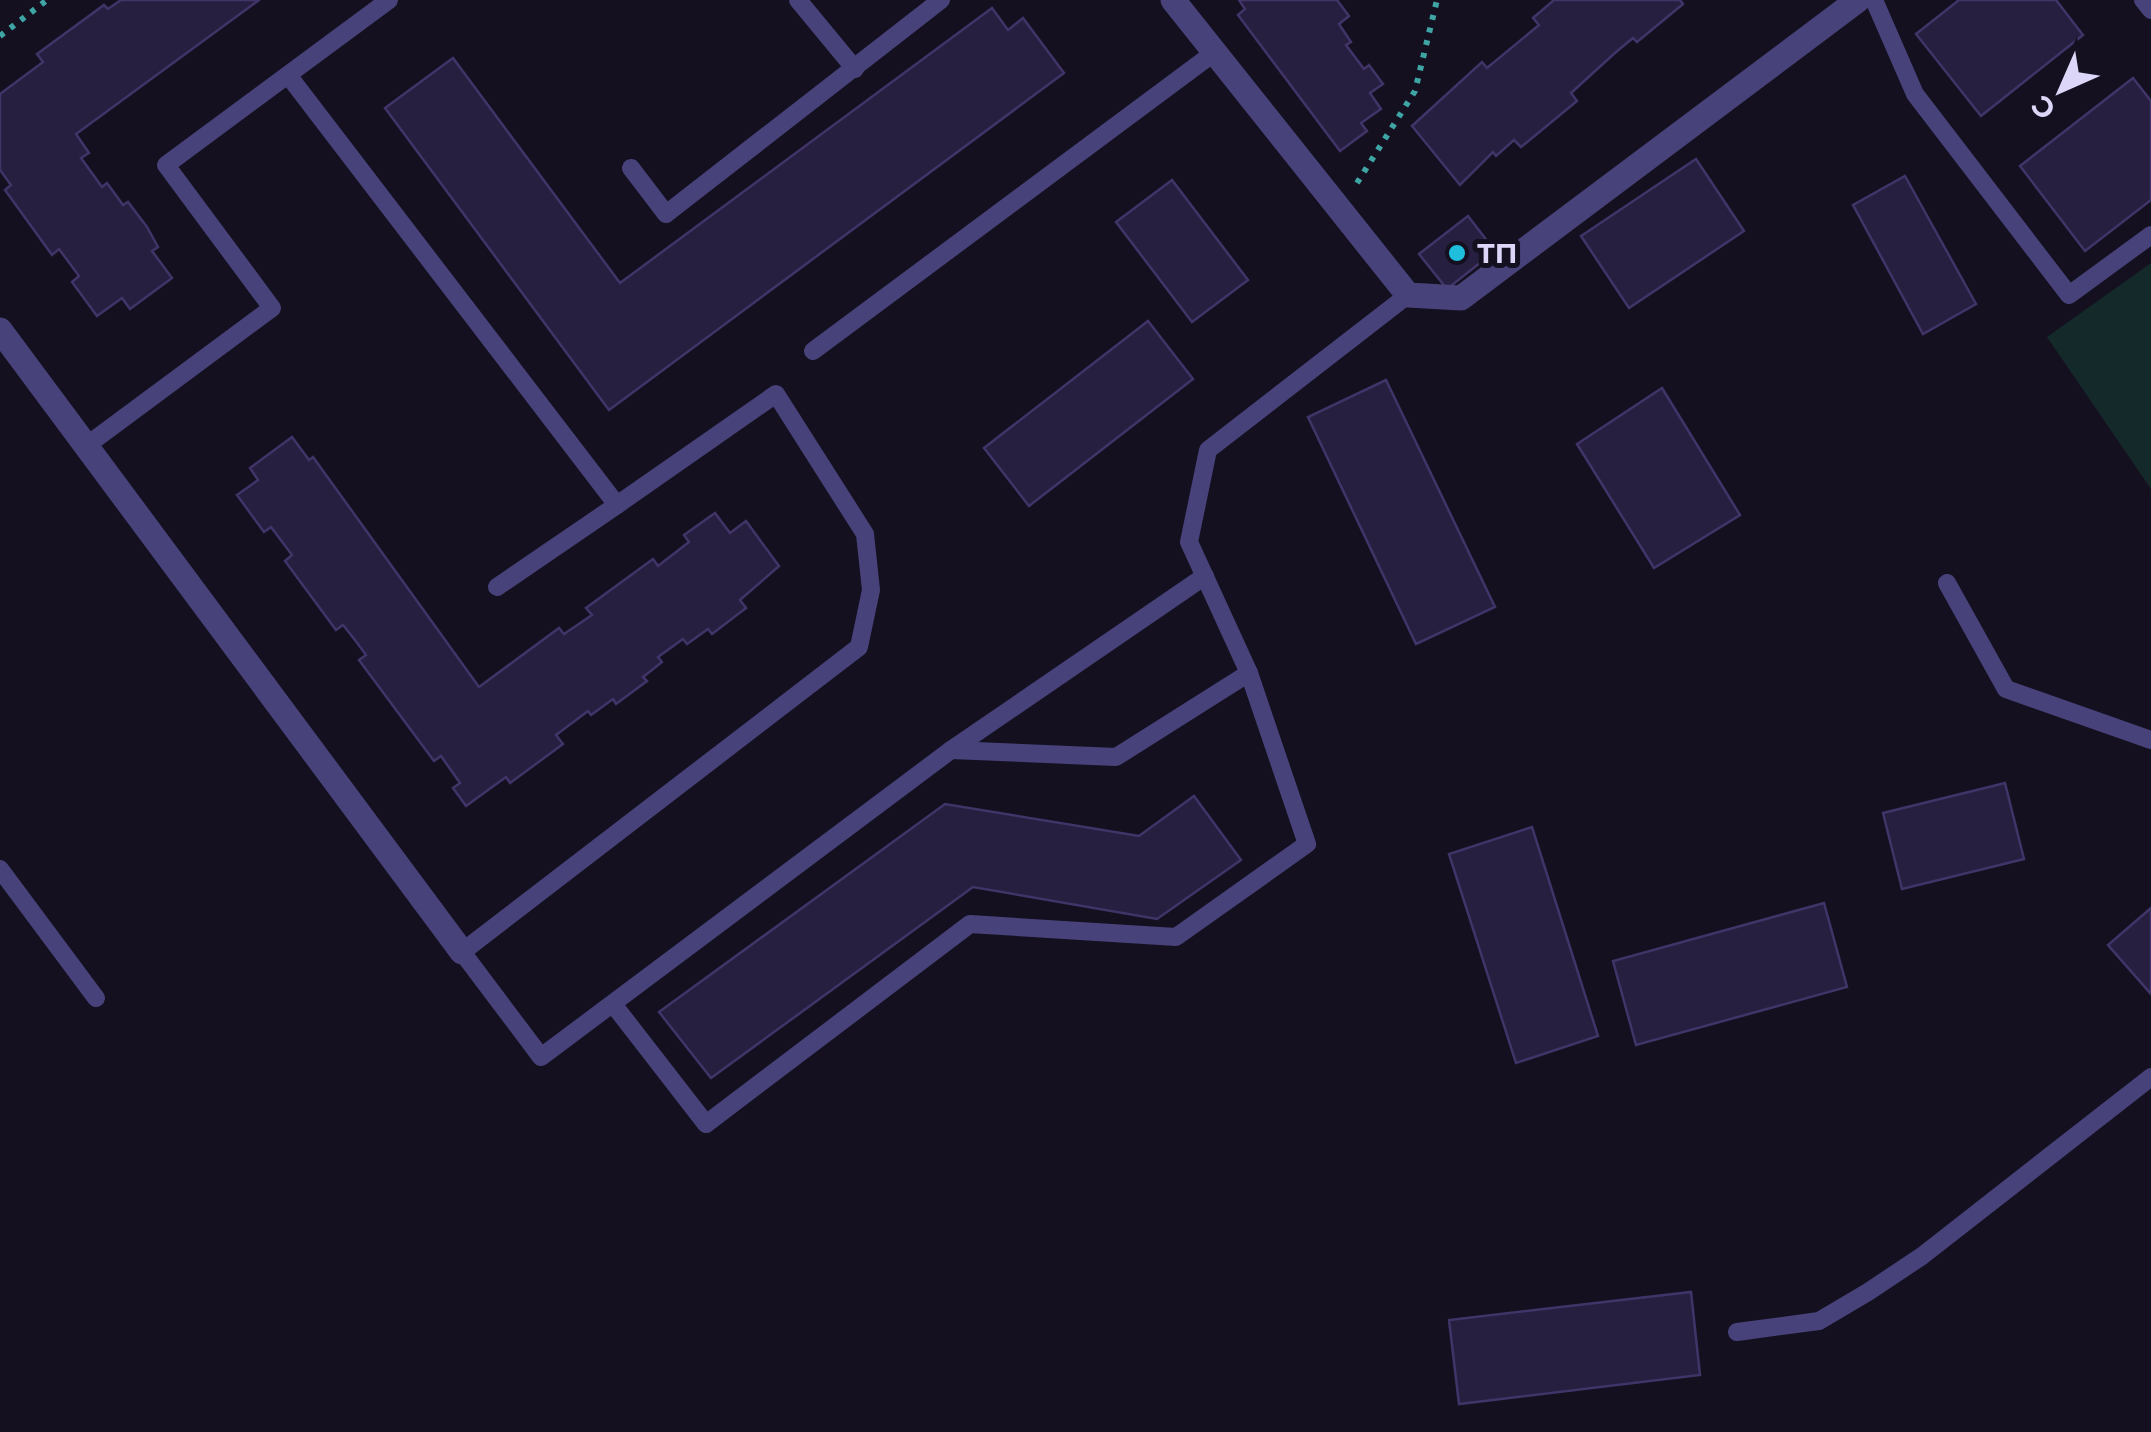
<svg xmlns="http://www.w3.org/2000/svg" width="2151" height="1432" font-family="Montserrat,sans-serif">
	<rect width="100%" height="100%" fill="#141020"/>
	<polygon fill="#142929" points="2151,263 2151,489 2047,337"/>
	<g fill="#271f3f" stroke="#413468" stroke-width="2.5">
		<polygon points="121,0 259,0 76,134 89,153 81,158 102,187 107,183 123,205 128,202 147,227 158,247 152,251 172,278 130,309 122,298 97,316 72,282 79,276 59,249 52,255 5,190 11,185 0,170 0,94 43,62 37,54 104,5 108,9"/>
		<polygon points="1239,0 1337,0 1349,16 1339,24 1351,42 1346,45 1364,69 1369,65 1383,84 1370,93 1381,109 1361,123 1367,131 1340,151 1238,15 1245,9"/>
		<polygon points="1554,0 1680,0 1683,4 1637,42 1633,38 1616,52 1571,93 1577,101 1521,147 1514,140 1496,156 1493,152 1460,185 1412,126 1482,62 1487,68 1539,25 1533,18"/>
		<polygon points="1959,0 2056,0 2083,35 1981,116 1916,34"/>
		<polygon points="992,8 1008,30 1023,18 1064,73 609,410 385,108 453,58 620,283"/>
		<polygon points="2133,78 2151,101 2151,200 2085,251 2020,166"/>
		<polygon points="1696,159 1744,231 1629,308 1581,236"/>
		<polygon points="1905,176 1976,304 1923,334 1853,205"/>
		<polygon points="1172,180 1248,280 1192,322 1116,222"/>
		<polygon points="1468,216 1495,251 1447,289 1419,254"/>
		<polygon points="1148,321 1193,379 1029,506 984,448"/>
		<polygon points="1386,380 1495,607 1416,644 1308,417"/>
		<polygon points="1662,388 1740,515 1654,568 1577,444"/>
		<polygon points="292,437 309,460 313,457 479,687 559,628 564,634 592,615 586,608 653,559 658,566 689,542 684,535 715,513 730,533 746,521 779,566 740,600 746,608 712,634 708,629 687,644 683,639 658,657 662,662 643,677 647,681 616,704 613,699 591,715 588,711 556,735 563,744 510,783 506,777 466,806 453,788 460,783 441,756 434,761 359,660 366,655 355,640 343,625 336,630 285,561 292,555 271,527 264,532 237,495 258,480 250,468"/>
		<polygon points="2005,783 2024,859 1902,889 1883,813"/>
		<polygon points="1194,796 1241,860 1157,919 973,887 711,1078 659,1012 945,804 1139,836"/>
		<polygon points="1532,827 1598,1036 1516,1063 1449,854"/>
		<polygon points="1824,903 1847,987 1636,1045 1613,961"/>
		<polygon points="2151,908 2151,994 2108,945"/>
		<polygon points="1691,1292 1700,1375 1459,1404 1449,1320"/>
	</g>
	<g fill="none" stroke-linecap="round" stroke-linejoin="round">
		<g stroke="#3ea4a4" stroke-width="6" stroke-dasharray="5 8" stroke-linecap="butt">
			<polyline points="0,36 47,0"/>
			<polyline points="1357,183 1415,91 1437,0"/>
		</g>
		<g stroke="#474279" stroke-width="18">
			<polyline points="798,0 855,69"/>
			<polyline points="1874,0 1915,94 2069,295 2151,235"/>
			<polyline points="2143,0 2151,10"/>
			<polyline points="288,75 617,505 776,394 865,534 871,590 859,647 462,952 541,1057 951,750 1205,576"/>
			<polyline points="631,168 666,214 941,0"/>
			<polyline points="813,351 1215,52"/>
			<polyline points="86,446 272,308 166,165 389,0"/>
			<polyline points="1947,583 2006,689 2151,740"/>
			<polyline points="497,587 617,505"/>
			<polyline points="951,750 1116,757 1249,673"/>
			<polyline points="0,869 96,998"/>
			<polyline points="613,1004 706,1124 970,924 1176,937 1307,844 1249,673 1189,542 1208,450 1408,295"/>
			<polyline points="1737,1332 1819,1321 1868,1292 1922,1256 2151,1077"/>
		</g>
		<g stroke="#474279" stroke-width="25">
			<polyline points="1173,0 1408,295 1461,298 1858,0"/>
			<polyline points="0,330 462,952"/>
		</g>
	</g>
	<circle fill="#1fbedc" stroke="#141020" stroke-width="4" cx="1457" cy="253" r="10"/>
	<g text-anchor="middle" stroke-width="10" stroke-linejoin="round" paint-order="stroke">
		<g font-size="28" font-weight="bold" fill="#dcd6f9" stroke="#141020" text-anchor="start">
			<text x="1477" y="263">ТП</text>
		</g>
	</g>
	<g transform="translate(2061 90) rotate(225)" stroke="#141020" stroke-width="8" paint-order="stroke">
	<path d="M0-8L18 38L0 25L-18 38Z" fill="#dcd6f9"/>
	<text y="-15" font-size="28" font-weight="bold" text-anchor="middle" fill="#dcd6f9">С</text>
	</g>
</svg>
